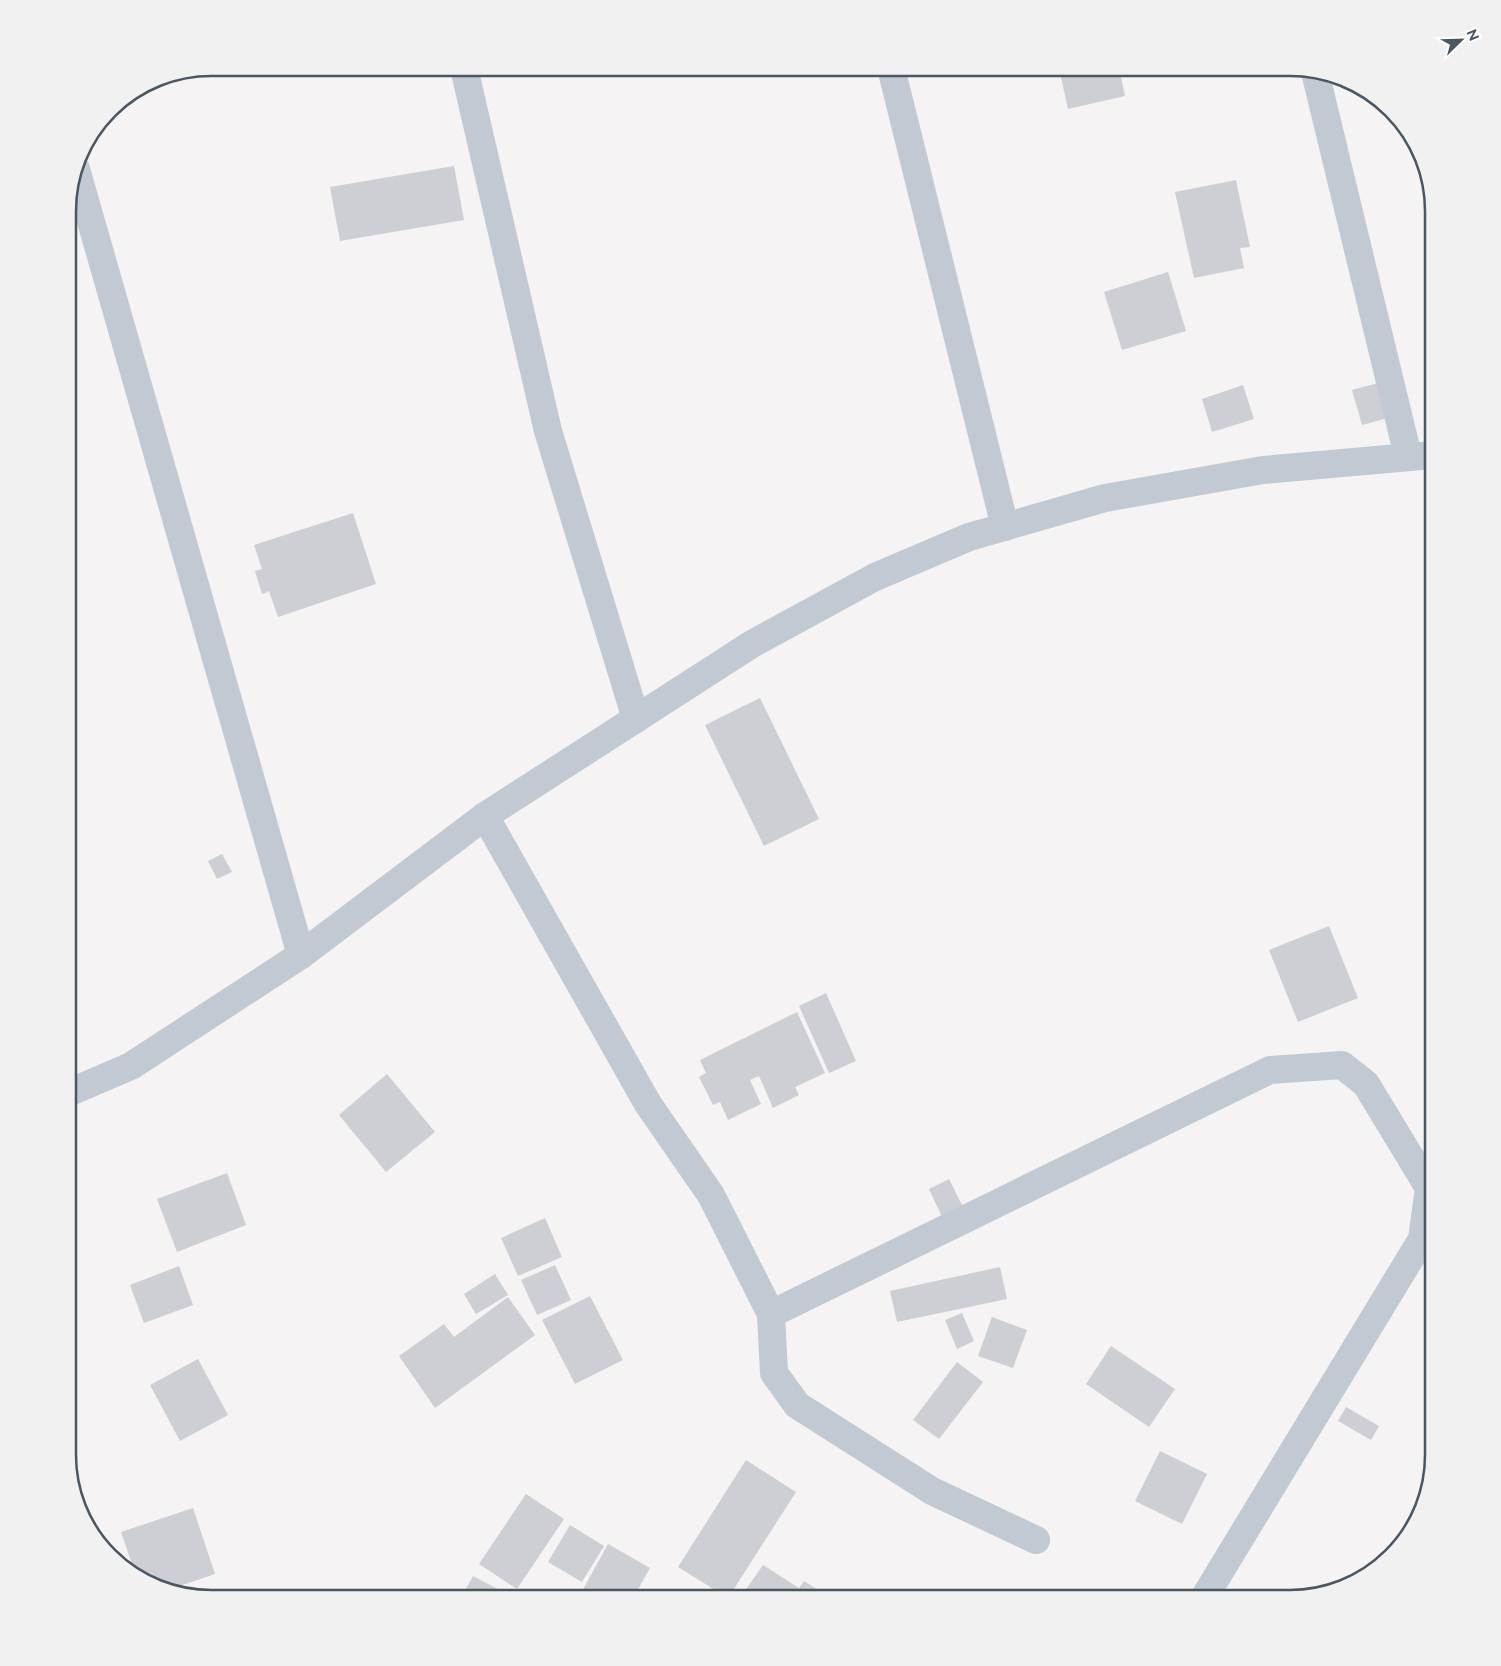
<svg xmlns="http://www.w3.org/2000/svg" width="1501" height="1666" font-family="Raleway,sans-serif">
	<rect width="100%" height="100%" fill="#f5f3f3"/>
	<g fill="#cdcfd5">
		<polygon points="1059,68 1119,68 1125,96 1068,109"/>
		<polygon points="454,166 464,220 340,241 330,187"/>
		<polygon points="1236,180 1250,247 1240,248 1244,268 1194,278 1175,192"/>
		<polygon points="1168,272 1186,331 1122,350 1104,292"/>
		<polygon points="1378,383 1388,418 1362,425 1352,390"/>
		<polygon points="1243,385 1254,419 1212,432 1202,399"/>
		<polygon points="353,513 376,584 278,617 269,591 262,594 255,571 262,569 254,545"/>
		<polygon points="760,698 819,819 764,846 705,725"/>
		<polygon points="222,854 232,872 217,879 208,861"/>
		<polygon points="1329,926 1358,998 1298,1022 1269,950"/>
		<polygon points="826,993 856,1061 829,1073 799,1006"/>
		<polygon points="797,1012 825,1073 795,1087 799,1095 773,1108 759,1076 750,1080 761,1104 728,1120 720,1102 713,1105 699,1077 706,1073 700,1060"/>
		<polygon points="387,1074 435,1132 386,1172 339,1115"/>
		<polygon points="227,1173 246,1225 177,1252 157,1199"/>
		<polygon points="949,1179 963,1207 942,1217 929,1189"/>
		<polygon points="545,1218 562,1257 518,1276 501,1238"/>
		<polygon points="555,1265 571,1300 537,1315 521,1280"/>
		<polygon points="179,1266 193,1305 144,1323 130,1285"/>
		<polygon points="1000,1267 1007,1299 897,1322 890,1291"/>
		<polygon points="495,1274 508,1295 476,1314 464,1294"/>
		<polygon points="590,1296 623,1360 575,1384 542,1320"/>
		<polygon points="508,1297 535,1335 435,1408 399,1356 444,1324 454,1337"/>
		<polygon points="962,1313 974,1341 957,1349 945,1320"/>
		<polygon points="992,1317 1027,1330 1013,1368 978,1356"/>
		<polygon points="1111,1346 1175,1389 1149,1427 1086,1384"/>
		<polygon points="198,1359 228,1415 180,1441 150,1385"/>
		<polygon points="957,1362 983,1382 939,1439 913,1420"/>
		<polygon points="1346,1407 1379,1426 1371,1440 1338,1421"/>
		<polygon points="1160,1451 1207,1474 1182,1524 1135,1501"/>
		<polygon points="746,1460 796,1492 728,1598 678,1567"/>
		<polygon points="526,1494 564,1519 517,1589 479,1564"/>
		<polygon points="193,1508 215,1574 171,1589 147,1584 135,1573 121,1532"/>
		<polygon points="570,1525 604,1546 582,1582 548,1562"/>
		<polygon points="608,1544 650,1568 633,1598 591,1598 581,1593"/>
		<polygon points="763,1565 799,1588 804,1581 831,1598 740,1598"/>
		<polygon points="473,1576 509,1595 507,1598 461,1598"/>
	</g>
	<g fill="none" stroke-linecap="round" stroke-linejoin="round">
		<g stroke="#c1cad2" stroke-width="28">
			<polyline points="464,68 548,431 636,719"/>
			<polyline points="891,68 1005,527"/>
			<polyline points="1315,72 1408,456"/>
			<polyline points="76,169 301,955"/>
			<polyline points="485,816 648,1104 711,1195 771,1314 774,1373 797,1405 932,1491 1036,1540"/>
			<polyline points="68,1093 131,1066 301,955 485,816 752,644 875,577 969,537 1105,498 1263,470 1433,455"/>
			<polyline points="771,1314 1270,1070 1342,1065 1366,1084 1429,1188 1422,1239 1204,1598"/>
		</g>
	</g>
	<path d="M0 0H1501V1666H0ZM211 76H1290A135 135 0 0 1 1425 211V1455A135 135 0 0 1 1290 1590H211A135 135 0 0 1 76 1455V211A135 135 0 0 1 211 76Z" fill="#f1f1f2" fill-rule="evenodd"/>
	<path fill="none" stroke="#4a5661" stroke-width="2.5" d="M211 76H1290A135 135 0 0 1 1425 211V1455A135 135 0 0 1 1290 1590H211A135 135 0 0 1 76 1455V211A135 135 0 0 1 211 76Z"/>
	<g transform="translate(1461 40) rotate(67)" stroke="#ffffff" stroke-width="4" paint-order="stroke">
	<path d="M0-4L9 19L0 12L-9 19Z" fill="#4a5661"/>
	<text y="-8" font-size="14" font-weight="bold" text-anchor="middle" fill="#4a5661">N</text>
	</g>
</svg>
